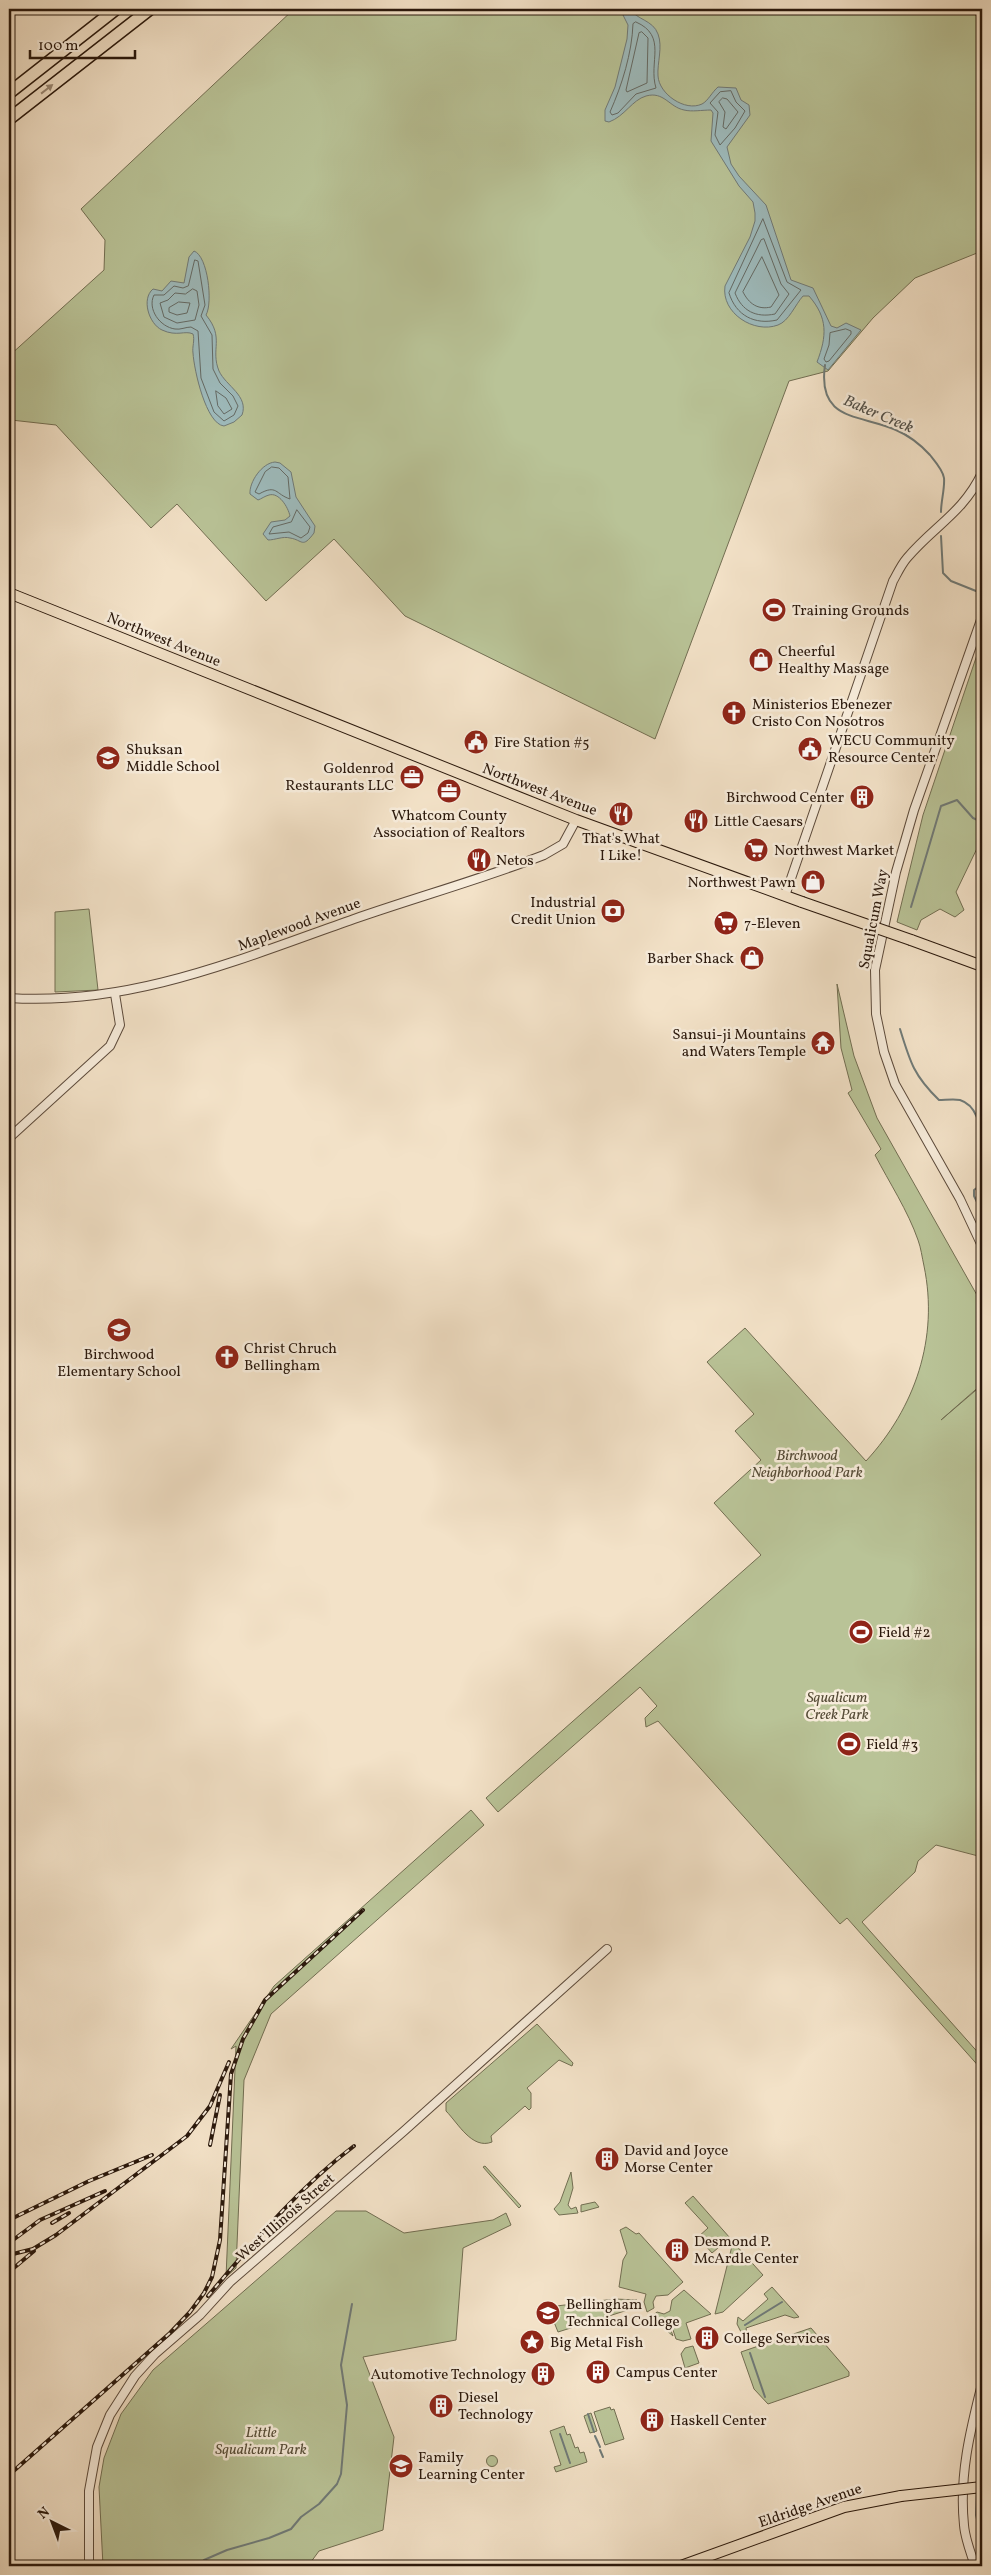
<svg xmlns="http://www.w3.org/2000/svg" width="991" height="2575" font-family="Vollkorn,serif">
	<rect width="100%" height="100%" fill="#f3e2c8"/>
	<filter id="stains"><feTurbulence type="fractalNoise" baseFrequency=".004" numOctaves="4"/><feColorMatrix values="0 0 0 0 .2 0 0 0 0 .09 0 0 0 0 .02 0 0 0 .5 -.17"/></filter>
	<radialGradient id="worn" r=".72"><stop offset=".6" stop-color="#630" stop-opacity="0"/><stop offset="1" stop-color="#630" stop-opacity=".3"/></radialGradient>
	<g fill="#b9c397" stroke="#726e52">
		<polygon points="294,9 970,9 982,22 982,251 915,278 873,318 828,371 789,381 655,739 405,616 334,539 266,601 177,504 151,528 56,425 11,420 9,417 9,356 104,270 105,240 81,209"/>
		<polygon points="982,640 982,838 956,892 964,910 955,917 940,909 921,920 917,930 897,922 923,815"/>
		<polygon points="89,909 98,990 55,992 55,912"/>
		<path d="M 837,984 L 854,1056 L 877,1118 L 982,1304 L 982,1384 L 941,1420 L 982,1385 L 982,1857 L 936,1845 L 918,1861 L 915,1872 L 862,1922 L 982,2057 L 982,2070 L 847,1918 L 840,1924 L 658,1721 L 646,1727 L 645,1718 L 657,1706 L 640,1687 L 498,1812 L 486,1798 L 761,1555 L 714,1503 L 761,1460 L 735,1431 L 754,1414 L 707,1362 L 745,1328 L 866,1461 C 915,1408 939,1338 924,1266 C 922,1257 921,1248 918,1240 C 908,1211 889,1182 875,1155 L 881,1149 L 848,1093 L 852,1090 L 841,1048 Z"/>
		<polygon points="471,1810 484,1825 271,2014 244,2080 236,2268 226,2277 236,2046 231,2049 274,1986"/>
		<path d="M 537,2024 L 573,2063 L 572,2066 L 559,2060 L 527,2088 L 531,2093 L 531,2108 L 529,2110 L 525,2106 L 491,2136 L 492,2142 C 472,2150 458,2123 446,2111 L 446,2103 Z"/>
		<polygon points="485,2166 521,2206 519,2208 483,2167"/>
		<polygon points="571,2172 573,2188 568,2205 571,2209 576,2207 578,2213 559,2215 554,2209 560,2202"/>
		<polygon points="693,2196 730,2238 712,2253 698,2237 708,2228 685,2203"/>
		<polygon points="595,2202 599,2207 581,2212 581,2205"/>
		<polygon points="336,2211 366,2211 404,2233 493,2220 506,2213 511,2225 463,2248 456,2340 363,2357 394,2437 383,2530 319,2551 308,2566 103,2566 99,2487 104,2458 121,2414 153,2370"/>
		<polygon points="626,2227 636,2234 639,2233 683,2282 668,2295 656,2296 653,2302 654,2308 647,2312 644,2302 646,2294 619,2287 623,2260 627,2253 620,2230"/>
		<polygon points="733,2242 763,2275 723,2312 715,2314"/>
		<polygon points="772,2287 799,2317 794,2318 785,2315 746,2328 747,2334 741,2332 737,2324 738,2317 743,2321 768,2299 764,2294"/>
		<polygon points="684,2290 711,2314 686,2323 691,2339 683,2341 676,2339 671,2324 669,2325 673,2336 651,2317 657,2312 664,2314 670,2311 672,2300"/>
		<polygon points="615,2299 637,2300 639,2305 630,2306 631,2309 558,2332 548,2307"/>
		<polygon points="811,2328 849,2372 849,2376 768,2404 754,2389 741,2352"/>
		<polygon points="693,2346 699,2363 685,2368 681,2354 685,2348"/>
		<polygon points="610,2407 611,2410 614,2409 624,2439 605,2445 594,2412"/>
		<polygon points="591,2413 597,2431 590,2433 584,2416"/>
		<polygon points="564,2426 567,2435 570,2434 575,2448 578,2447 580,2453 584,2452 587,2462 556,2472 554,2467 561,2465 550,2431"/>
		<circle cx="492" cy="2461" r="5.5"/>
	</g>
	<g fill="#9ebcbe" stroke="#707a77">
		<path d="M 620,9 L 630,9 C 637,20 653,20 658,34 C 663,47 657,63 658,76 C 659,94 685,112 702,104 C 708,101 712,92 718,87 L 736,88 L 741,100 L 749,105 L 750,115 L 727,147 L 731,164 L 739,176 L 766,205 L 791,280 L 813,288 L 831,326 L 837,328 L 846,323 L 861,330 L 828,370 L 817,362 C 827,336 828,318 809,296 L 803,296 C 795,305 789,321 778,325 C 754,334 721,313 725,286 L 750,237 L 755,221 L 755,213 L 753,202 L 739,186 L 711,141 L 713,113 L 711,110 C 702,110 692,112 684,110 C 669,107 664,91 646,96 C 632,100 625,116 609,122 L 605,121 L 605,110 L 615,87 L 627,39 L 628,25 Z"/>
		<path d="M 194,251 C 208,256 213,303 206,315 C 225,338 210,349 219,371 C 226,386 249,396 242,415 L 234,422 L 224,426 C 206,424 194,370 193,353 C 192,347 195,340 193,334 C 185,330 177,337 162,330 C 149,324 141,299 153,289 L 162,291 L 171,281 L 184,283 L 189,257 Z"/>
		<path d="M 275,462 L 280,463 L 291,472 L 296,497 L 315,526 L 314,533 C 302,549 303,540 290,538 C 283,536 275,540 268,540 L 263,534 L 271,522 L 285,520 L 290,516 C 288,507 279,492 269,495 C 265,496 261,499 258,500 L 250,494 C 249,482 262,463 275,462 Z"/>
	</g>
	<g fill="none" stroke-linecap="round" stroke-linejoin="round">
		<g stroke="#646a65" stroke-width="1">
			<path d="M 636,22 C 668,36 648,62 656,88 L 636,94 L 618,113 L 612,115 L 610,112 C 622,85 632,53 633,24 Z"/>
			<polygon points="642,32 648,38 647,83 627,92 626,90 639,33"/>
			<polygon points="731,91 736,102 745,111 735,128 720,145 715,135 718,112 710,103 720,92"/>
			<polygon points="723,98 727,99 738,112 726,129 723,127 725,112 719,102"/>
			<path d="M 763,219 L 787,282 L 801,290 L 777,320 C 755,325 736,316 729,293 Z"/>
			<path d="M 764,239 L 781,284 L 789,294 L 775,314 C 756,318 742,311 735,293 L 761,240 Z"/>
			<path d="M 762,257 L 779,295 L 771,307 C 758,310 749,304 743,292 Z"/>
			<path d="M 195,260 L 198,261 L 205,305 L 201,316 L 212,335 L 213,369 L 220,383 L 233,396 L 238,406 L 234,415 L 224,421 L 214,412 L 201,378 L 198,331 L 191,327 C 186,327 180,330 175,329 C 160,327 147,309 154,295 L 164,295 L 174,286 L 183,288 L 188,286 Z"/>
			<polygon points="193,289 197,291 199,305 195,320 177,323 164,317 160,303 168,300 175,293 185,294"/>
			<polygon points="179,302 190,303 187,313 177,315 169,312 169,308"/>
			<polygon points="846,329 851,331 851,334 829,361 826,362 824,359 829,345 830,333"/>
			<polygon points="216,391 226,398 232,409 224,414 218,406"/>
			<path d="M 272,467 L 279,468 L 288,477 L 290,499 C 275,494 277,484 259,494 L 255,492 L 265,472 Z"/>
			<polygon points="297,510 310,527 308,533 301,538 289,532 269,534 273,527 291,522"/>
		</g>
		<g stroke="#707a77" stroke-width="2">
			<path d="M 825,365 C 817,422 860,414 896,430 C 910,436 920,444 930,455 C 934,460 943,470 944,478 C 945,488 941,501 941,512"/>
			<polyline points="941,536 943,573 951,581 976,591"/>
			<polyline points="911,907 941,806 957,800 973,818 982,822"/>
			<path d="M 900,1029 C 910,1062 914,1076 939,1100 C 945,1100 954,1099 960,1100 C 979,1106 980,1129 982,1145"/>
			<polyline points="982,1184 974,1190 974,1196 982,1212"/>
			<polyline points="745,2325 782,2302"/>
			<polyline points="750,2353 765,2397"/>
			<polyline points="588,2414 594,2432"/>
			<polyline points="560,2434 570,2463"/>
			<polyline points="595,2436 600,2447"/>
			<polyline points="600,2450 603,2457"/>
			<polyline points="977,2483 977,2471 982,2456"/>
			<polyline points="977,2490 976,2515 982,2540"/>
			<polyline points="197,2566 204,2560 227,2550 269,2538 291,2529 301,2517 319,2504 337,2484 341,2474 347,2405 341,2365 352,2304"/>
		</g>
		<defs>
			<g id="minor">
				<polyline points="982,617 914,810 896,872 875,970 876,1014 884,1052 895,1084 960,1199 982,1246"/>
				<path d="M 785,896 L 893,581 C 897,574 901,565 907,558 C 934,526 963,513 982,473"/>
				<path d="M 9,998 C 132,1006 240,959 354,919 C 417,897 482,879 544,855 L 563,844 L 576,820"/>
				<polyline points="9,1138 110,1046 120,1025 115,994"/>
				<polyline points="89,2566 89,2491 97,2447 110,2415 135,2376 155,2354 200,2315 230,2282 404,2131 607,1949"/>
				<path d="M 975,2566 C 971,2553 965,2539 964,2525 C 959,2476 970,2431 982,2384"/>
			</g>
			<g id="major">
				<polyline points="9,593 576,820 802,902"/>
				<polyline points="911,940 982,966"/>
				<polyline points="681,2566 844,2507 901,2496"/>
			</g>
			<g id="highway">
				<polyline points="9,93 116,9"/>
				<polyline points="9,119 150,9"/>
			</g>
		</defs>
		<use href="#minor" stroke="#5c4a3b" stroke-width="10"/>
		<use href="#major" stroke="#2a180c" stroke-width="12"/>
		<use href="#highway" stroke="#2a180c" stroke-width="14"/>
		<use href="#minor" stroke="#f7ecdb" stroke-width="8"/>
		<use href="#major" stroke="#f3e2c8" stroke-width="10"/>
		<use href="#highway" stroke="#f3e2c8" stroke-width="11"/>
		<defs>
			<g id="rail">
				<polyline points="210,2145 220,2095"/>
				<polyline points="9,2220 89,2181 152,2155"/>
				<polyline points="52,2223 69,2213"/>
				<polyline points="9,2243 40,2220 105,2191"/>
				<polyline points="9,2255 33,2249 56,2235 187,2136 210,2106 229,2062"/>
				<polyline points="9,2272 34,2251"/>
				<path d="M 208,2296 C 253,2243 298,2188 354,2146"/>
				<polyline points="9,2475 170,2333 190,2312 204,2293 212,2277 220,2240 231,2074 243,2039 265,2000 363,1910"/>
			</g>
		</defs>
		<use href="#rail" stroke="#2a180c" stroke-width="4"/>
		<use href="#rail" stroke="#f7ecdb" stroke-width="2" stroke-dasharray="5.5" stroke-linecap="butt"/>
		<defs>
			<g id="major-bridge">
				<polyline points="802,902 911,940"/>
				<polyline points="901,2496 982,2487"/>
			</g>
		</defs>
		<use href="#major-bridge" stroke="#2a180c" stroke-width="12" stroke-linecap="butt"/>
		<use href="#major-bridge" stroke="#f3e2c8" stroke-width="10"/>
	</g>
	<defs><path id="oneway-solid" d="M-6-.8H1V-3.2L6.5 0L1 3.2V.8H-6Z" transform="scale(1.25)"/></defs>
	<use fill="#998773" href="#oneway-solid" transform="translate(47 89) rotate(-38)"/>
	<defs>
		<symbol id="stadium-disc" viewBox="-11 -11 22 22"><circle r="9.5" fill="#8f2418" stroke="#f7ecdb"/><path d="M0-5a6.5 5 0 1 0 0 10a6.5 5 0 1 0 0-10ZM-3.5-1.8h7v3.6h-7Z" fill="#fff"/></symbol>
		<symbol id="shop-disc" viewBox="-11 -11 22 22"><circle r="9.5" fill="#8f2418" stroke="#f7ecdb"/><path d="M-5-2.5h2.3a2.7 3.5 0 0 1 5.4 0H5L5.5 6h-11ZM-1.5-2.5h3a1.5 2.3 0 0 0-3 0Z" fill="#fff"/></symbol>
		<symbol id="church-disc" viewBox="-11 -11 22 22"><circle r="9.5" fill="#8f2418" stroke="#f7ecdb"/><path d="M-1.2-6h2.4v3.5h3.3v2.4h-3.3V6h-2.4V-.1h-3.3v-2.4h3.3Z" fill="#fff"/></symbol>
		<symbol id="civic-disc" viewBox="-11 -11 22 22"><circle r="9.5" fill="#8f2418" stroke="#f7ecdb"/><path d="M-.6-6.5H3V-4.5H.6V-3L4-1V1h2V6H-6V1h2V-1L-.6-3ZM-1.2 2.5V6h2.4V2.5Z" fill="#fff"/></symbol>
		<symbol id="school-disc" viewBox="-11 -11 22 22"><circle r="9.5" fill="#8f2418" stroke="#f7ecdb"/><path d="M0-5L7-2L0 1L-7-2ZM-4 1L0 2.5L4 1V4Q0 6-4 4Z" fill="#fff"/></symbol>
		<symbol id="office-disc" viewBox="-11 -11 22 22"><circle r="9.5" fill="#8f2418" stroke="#f7ecdb"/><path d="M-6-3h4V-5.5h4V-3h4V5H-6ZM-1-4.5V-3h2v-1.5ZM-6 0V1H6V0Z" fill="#fff"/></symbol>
		<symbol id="building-disc" viewBox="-11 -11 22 22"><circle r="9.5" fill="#8f2418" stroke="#f7ecdb"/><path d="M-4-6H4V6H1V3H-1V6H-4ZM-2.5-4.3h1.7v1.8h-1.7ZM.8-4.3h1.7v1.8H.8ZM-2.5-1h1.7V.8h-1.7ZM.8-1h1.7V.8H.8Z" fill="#fff"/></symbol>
		<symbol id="restaurant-disc" viewBox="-11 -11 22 22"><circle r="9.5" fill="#8f2418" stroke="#f7ecdb"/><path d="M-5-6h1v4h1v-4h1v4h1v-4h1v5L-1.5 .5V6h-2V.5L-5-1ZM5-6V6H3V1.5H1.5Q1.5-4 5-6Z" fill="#fff"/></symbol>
		<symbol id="supermarket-disc" viewBox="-11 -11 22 22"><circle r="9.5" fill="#8f2418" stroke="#f7ecdb"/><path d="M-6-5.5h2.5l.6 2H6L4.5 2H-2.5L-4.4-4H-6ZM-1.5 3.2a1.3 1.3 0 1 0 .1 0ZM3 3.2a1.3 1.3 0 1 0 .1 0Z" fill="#fff"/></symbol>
		<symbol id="bank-disc" viewBox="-11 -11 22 22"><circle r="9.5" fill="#8f2418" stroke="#f7ecdb"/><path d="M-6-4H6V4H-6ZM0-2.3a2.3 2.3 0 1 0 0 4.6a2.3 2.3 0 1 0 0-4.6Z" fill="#fff"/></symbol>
		<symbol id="temple-disc" viewBox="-11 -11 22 22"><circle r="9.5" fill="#8f2418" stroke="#f7ecdb"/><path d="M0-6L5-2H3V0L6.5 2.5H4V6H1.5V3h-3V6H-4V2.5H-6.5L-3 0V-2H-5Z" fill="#fff"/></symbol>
		<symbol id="university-disc" viewBox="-11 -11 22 22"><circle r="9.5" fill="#8f2418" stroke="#f7ecdb"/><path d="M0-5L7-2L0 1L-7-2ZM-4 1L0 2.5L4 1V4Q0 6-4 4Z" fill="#fff"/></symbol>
		<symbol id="sight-disc" viewBox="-11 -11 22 22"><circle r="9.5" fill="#8f2418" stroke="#f7ecdb"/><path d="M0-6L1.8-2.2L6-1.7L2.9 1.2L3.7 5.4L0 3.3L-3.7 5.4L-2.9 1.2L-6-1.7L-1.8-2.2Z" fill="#fff"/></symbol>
	</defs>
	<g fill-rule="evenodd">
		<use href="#stadium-disc" x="760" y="596" width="28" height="28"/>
		<use href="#shop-disc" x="747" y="646" width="28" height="28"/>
		<use href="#church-disc" x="720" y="699" width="28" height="28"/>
		<use href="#civic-disc" x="462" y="728" width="28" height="28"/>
		<use href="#civic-disc" x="796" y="735" width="28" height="28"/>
		<use href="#school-disc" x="94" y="744" width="28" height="28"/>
		<use href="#office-disc" x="398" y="763" width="28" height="28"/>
		<use href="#office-disc" x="435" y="777" width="28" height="28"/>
		<use href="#building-disc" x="848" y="783" width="28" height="28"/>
		<use href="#restaurant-disc" x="607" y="800" width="28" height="28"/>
		<use href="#restaurant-disc" x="682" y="807" width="28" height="28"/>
		<use href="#supermarket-disc" x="742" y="836" width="28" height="28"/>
		<use href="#restaurant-disc" x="465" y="846" width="28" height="28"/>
		<use href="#shop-disc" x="799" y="868" width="28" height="28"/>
		<use href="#bank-disc" x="599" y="897" width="28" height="28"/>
		<use href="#supermarket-disc" x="712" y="909" width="28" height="28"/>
		<use href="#shop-disc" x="738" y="944" width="28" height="28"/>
		<use href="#temple-disc" x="809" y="1029" width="28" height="28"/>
		<use href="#school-disc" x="105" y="1316" width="28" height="28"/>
		<use href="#church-disc" x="213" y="1343" width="28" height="28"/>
		<use href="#stadium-disc" x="847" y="1618" width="28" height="28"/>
		<use href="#stadium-disc" x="835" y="1730" width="28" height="28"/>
		<use href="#building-disc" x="593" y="2145" width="28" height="28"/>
		<use href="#building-disc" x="663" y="2236" width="28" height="28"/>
		<use href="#university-disc" x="534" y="2299" width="28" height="28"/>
		<use href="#building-disc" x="693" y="2324" width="28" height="28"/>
		<use href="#sight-disc" x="518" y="2328" width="28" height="28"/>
		<use href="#building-disc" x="584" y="2358" width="28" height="28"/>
		<use href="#building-disc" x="529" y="2360" width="28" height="28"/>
		<use href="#building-disc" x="427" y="2392" width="28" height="28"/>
		<use href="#building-disc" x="638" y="2406" width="28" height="28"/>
		<use href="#university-disc" x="387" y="2452" width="28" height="28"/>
	</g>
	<g text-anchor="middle" stroke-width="5" stroke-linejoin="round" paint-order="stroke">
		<g font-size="15" fill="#2a180c" stroke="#f7ecdb" text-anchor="start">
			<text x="792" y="615">Training Grounds</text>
			<text x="778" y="656">Cheerful<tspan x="778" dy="17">Healthy Massage</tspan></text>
			<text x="752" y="709">Ministerios Ebenezer<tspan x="752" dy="17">Cristo Con Nosotros</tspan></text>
			<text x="828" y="745">WECU Community<tspan x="828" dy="17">Resource Center</tspan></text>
			<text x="494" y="747">Fire Station #5</text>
			<text x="126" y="754">Shuksan<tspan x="126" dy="17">Middle School</tspan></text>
			<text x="394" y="773" text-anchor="end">Goldenrod<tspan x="394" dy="17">Restaurants LLC</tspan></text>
			<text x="844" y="802" text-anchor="end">Birchwood Center</text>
			<text x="449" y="820" text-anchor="middle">Whatcom County<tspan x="449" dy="17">Association of Realtors</tspan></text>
			<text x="714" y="826">Little Caesars</text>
			<text x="621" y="843" text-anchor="middle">That's What<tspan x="621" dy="17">I Like!</tspan></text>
			<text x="774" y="855">Northwest Market</text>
			<text x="496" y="865">Netos</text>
			<text x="796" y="887" text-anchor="end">Northwest Pawn</text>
			<text x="596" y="907" text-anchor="end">Industrial<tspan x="596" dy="17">Credit Union</tspan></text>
			<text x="744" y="928">7-Eleven</text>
			<text x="734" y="963" text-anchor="end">Barber Shack</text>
			<text x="806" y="1039" text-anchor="end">Sansui-ji Mountains<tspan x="806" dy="17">and Waters Temple</tspan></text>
			<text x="244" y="1353">Christ Chruch<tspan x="244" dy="17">Bellingham</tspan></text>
			<text x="119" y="1359" text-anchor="middle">Birchwood<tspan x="119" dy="17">Elementary School</tspan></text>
			<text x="878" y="1637">Field #2</text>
			<text x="866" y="1749">Field #3</text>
			<text x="624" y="2155">David and Joyce<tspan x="624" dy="17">Morse Center</tspan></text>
			<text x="694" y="2246">Desmond P.<tspan x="694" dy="17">McArdle Center</tspan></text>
			<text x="566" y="2309">Bellingham<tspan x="566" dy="17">Technical College</tspan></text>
			<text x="724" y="2343">College Services</text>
			<text x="550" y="2347">Big Metal Fish</text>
			<text x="616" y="2377">Campus Center</text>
			<text x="526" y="2379" text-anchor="end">Automotive Technology</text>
			<text x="458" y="2402">Diesel<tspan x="458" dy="17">Technology</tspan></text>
			<text x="670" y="2425">Haskell Center</text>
			<text x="418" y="2462">Family<tspan x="418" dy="17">Learning Center</tspan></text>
		</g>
		<g font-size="15" fill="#2a180c" stroke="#f7ecdb">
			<text transform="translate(164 639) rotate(22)" y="5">Northwest Avenue</text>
			<text transform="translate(540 789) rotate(21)" y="5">Northwest Avenue</text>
			<text transform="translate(873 919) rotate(-79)" y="5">Squalicum Way</text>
			<text transform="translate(299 924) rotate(-20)" y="5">Maplewood Avenue</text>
			<text transform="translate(285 2217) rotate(-41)" y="5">West Illinois Street</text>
			<text transform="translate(810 2505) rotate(-19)" y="5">Eldridge Avenue</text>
		</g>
		<g font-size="15" font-style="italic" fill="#554b36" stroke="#f7ecdb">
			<text x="807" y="1460">Birchwood<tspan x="807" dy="17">Neighborhood Park</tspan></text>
			<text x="837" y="1702">Squalicum<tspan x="837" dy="17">Creek Park</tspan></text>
			<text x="261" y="2437">Little<tspan x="261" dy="17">Squalicum Park</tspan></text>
		</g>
		<g font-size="16" font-style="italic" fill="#53514a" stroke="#f7ecdb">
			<text transform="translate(879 413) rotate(23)" y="6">Baker Creek</text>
		</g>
	</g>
	<rect width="991" height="2575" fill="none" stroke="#f3e2c8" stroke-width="30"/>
	<rect x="10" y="10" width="971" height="2555" fill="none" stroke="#2a180c" stroke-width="2.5"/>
	<rect x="15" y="15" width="961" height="2545" fill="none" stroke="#2a180c"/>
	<g transform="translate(52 2522) rotate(318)" stroke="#f7ecdb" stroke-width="4" paint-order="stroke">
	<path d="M0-4L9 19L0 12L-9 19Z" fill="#2a180c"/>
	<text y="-8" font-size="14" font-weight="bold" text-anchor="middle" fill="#2a180c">N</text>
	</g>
	<path d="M30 50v8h105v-8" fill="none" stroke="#2a180c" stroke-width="2.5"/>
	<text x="38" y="50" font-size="15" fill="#2a180c" stroke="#f7ecdb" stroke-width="4" paint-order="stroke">100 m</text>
	<rect width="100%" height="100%" filter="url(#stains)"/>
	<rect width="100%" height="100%" fill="url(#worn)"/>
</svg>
